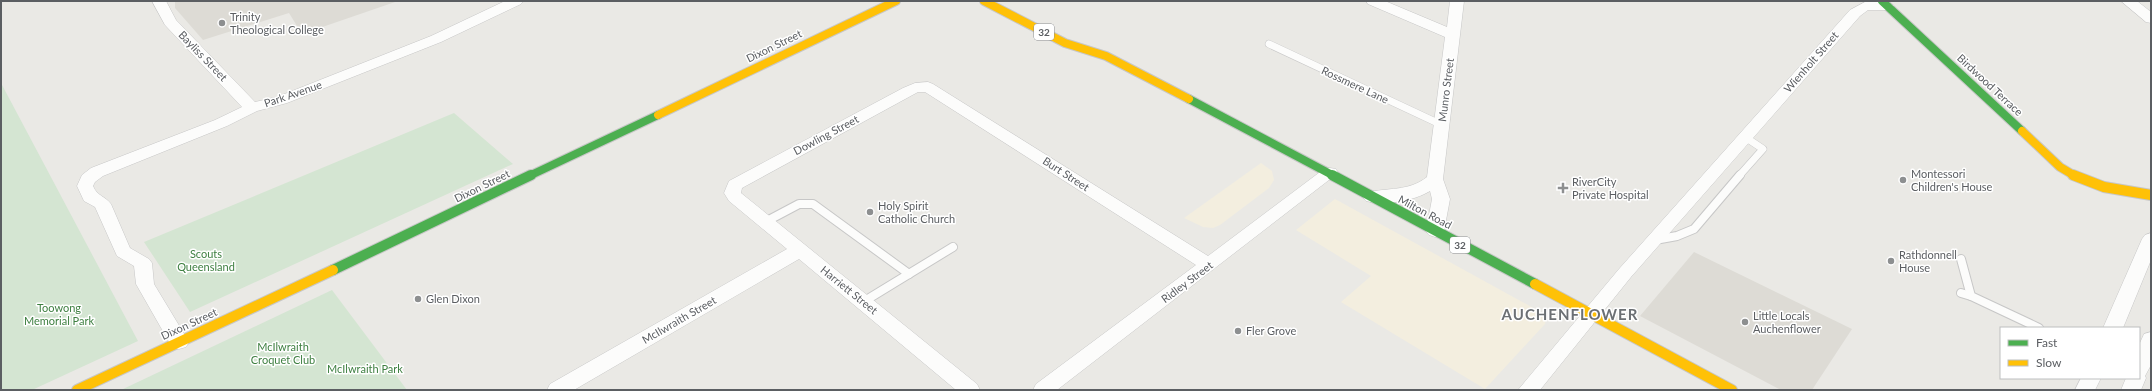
<svg xmlns="http://www.w3.org/2000/svg" width="2152" height="391" font-family="Lato,sans-serif">
	<rect width="100%" height="100%" fill="#eae9e5"/>
	<g fill="#f3eedf">
		<polygon points="1261,163 1272,171 1274,180 1269,188 1220,225 1213,228 1203,227 1184,218"/>
		<polygon points="1335,199 1537,310 1543,314 1546,319 1545,324 1485,389 1341,302 1371,276 1296,230"/>
	</g>
	<g fill="#dddbd5">
		<polygon points="175,1 398,1 302,34 289,13 203,40 175,8"/>
		<polygon points="1694,252 1852,329 1812,390 1781,390 1640,316"/>
	</g>
	<g fill="#d4e5d2">
		<polygon points="1,83 138,341 32,390 1,390"/>
		<polygon points="454,113 513,164 190,312 144,242"/>
		<polygon points="332,290 407,390 121,390"/>
	</g>
	<g fill="none" stroke-linecap="round" stroke-linejoin="round">
		<defs>
			<g id="lane-far1">
				<polyline points="1269,44 1442,125"/>
				<polyline points="1739,176 1763,149 1745,137"/>
			</g>
			<g id="lane">
				<polyline points="765,222 799,204 813,204 909,274"/>
				<polyline points="1655,240 1677,236 1694,229 1740,175"/>
				<polyline points="1961,259 1971,296 2039,328"/>
				<polyline points="1961,293 1971,296"/>
				<polyline points="863,302 953,247"/>
			</g>
			<g id="street">
				<path d="M 152,1 L 166,1 L 176,20 L 255,102 L 277,97 L 431,36 L 505,1 L 523,1 L 521,4 L 441,42 L 287,103 L 257,111 L 227,126 L 103,176 L 95,182 L 93,186 C 97,196 105,196 111,204 L 130,248 L 149,259 L 152,263 L 154,284 L 189,342 L 186,347 L 179,349 L 172,347 L 136,284 L 134,266 L 117,256 L 95,207 L 84,201 L 77,186 L 82,175 L 91,168 L 215,120 L 242,107 L 165,25 Z"/>
				<path d="M 1366,1 L 1385,1 L 1447,27 L 1450,1 L 1464,1 L 1443,179 L 1450,199 L 1444,231 L 1441,235 L 1435,237 L 1429,235 L 1426,231 L 1432,199 L 1430,191 C 1414,201 1384,206 1366,201 L 1363,197 L 1366,193 C 1388,187 1408,192 1427,177 L 1445,37 L 1368,4 Z"/>
				<polygon points="2121,1 2137,1 2151,12 2151,23 2146,22"/>
				<polygon points="1865,2 1887,2 1894,6 1887,10 1868,10 1860,16 1631,277 1540,390 1518,390 1619,269 1850,10"/>
				<polygon points="928,82 933,84 1208,256 1324,169 1330,168 1336,169 1338,173 1057,390 1033,390 1036,384 1196,265 925,92 918,92 742,188 741,193 977,384 980,390 956,390 799,259 574,390 547,390 550,384 787,249 729,201 724,193 729,181 903,88 915,83"/>
				<polygon points="2151,233 2151,260 2123,328 2103,328 2142,239 2145,235"/>
				<polygon points="2151,332 2151,365 2145,376 2146,378 2141,390 2121,390 2126,378 2139,378 2139,345 2144,334"/>
				<polygon points="2081,378 2101,378 2095,390 2075,390"/>
			</g>
			<g id="fast-far1">
				<polyline points="1882,1 2022,131"/>
				<polyline points="1189,99 1334,176"/>
				<polyline points="529,176 658,115"/>
			</g>
			<g id="fast">
				<polyline points="1332,175 1535,284"/>
				<polyline points="333,270 531,175"/>
			</g>
			<g id="slow-far1">
				<polyline points="984,1 1065,43 1106,56 1189,99"/>
				<polyline points="658,115 896,1"/>
				<polyline points="2022,131 2060,167 2075,176"/>
			</g>
			<g id="slow">
				<polyline points="2073,175 2104,187 2151,195"/>
				<polyline points="1535,284 1732,390"/>
				<polyline points="77,390 333,270"/>
			</g>
		</defs>
		<use href="#lane-far1" stroke="#c7c7c7" stroke-width="8"/>
		<use href="#lane" stroke="#c7c7c7" stroke-width="10"/>
		<use href="#street" stroke="#c7c7c7" stroke-width="1"/>
		<use href="#fast-far1" stroke="#c7c7c7" stroke-width="10"/>
		<use href="#fast" stroke="#c7c7c7" stroke-width="12"/>
		<use href="#slow-far1" stroke="#c7c7c7" stroke-width="10"/>
		<use href="#slow" stroke="#c7c7c7" stroke-width="12"/>
		<use href="#lane-far1" stroke="#fcfcfb" stroke-width="7"/>
		<use href="#lane" stroke="#fcfcfb" stroke-width="8"/>
		<use href="#street" fill="#fcfcfb" fill-rule="evenodd"/>
		<use href="#fast-far1" stroke="#4caf50" stroke-width="8"/>
		<use href="#fast" stroke="#4caf50" stroke-width="10"/>
		<use href="#slow-far1" stroke="#ffc107" stroke-width="8"/>
		<use href="#slow" stroke="#ffc107" stroke-width="10"/>
	</g>
	<g fill="#8d8f90" stroke="#fff" stroke-width="1.5">
		<circle cx="222" cy="23" r="4"/>
		<circle cx="1903" cy="180" r="4"/>
		<path d="M1561 182h4v4h4v4h-4v4h-4v-4h-4v-4h4z"/>
		<circle cx="870" cy="212" r="4"/>
		<circle cx="1891" cy="261" r="4"/>
		<circle cx="418" cy="299" r="4"/>
		<circle cx="1745" cy="322" r="4"/>
		<circle cx="1238" cy="331" r="4"/>
	</g>
	<g text-anchor="middle" stroke-width="3" stroke-linejoin="round" paint-order="stroke">
		<g fill="#fff" stroke="#8c8e91" stroke-width="1">
			<rect x="1034" y="24" width="20" height="16" rx="3"/>
			<rect x="1450" y="237" width="20" height="16" rx="3"/>
		</g>
		<g font-size="10" font-weight="bold" fill="#5b5e62">
			<text x="1044" y="36">32</text>
			<text x="1460" y="249">32</text>
		</g>
		<g font-size="11" fill="#5b5e62" stroke="#fff" text-anchor="start">
			<text x="230" y="21">Trinity<tspan x="230" dy="13">Theological College</tspan></text>
			<text x="1911" y="178">Montessori<tspan x="1911" dy="13">Children's House</tspan></text>
			<text x="1572" y="186">RiverCity<tspan x="1572" dy="13">Private Hospital</tspan></text>
			<text x="878" y="210">Holy Spirit<tspan x="878" dy="13">Catholic Church</tspan></text>
			<text x="1899" y="259">Rathdonnell<tspan x="1899" dy="13">House</tspan></text>
			<text x="426" y="303">Glen Dixon</text>
			<text x="1753" y="320">Little Locals<tspan x="1753" dy="13">Auchenflower</tspan></text>
			<text x="1246" y="335">Fler Grove</text>
		</g>
		<g font-size="11" fill="#5b5e62" stroke="#fff">
			<text transform="translate(774 46) rotate(-26)" y="4">Dixon Street</text>
			<text transform="translate(203 56) rotate(46)" y="4">Bayliss Street</text>
			<text transform="translate(1811 62) rotate(-49)" y="4">Wienholt Street</text>
			<text transform="translate(1355 85) rotate(25)" y="4">Rossmere Lane</text>
			<text transform="translate(1990 85) rotate(43)" y="4">Birdwood Terrace</text>
			<text transform="translate(1446 90) rotate(-83)" y="4">Munro Street</text>
			<text transform="translate(293 94) rotate(-19)" y="4">Park Avenue</text>
			<text transform="translate(826 135) rotate(-28)" y="4">Dowling Street</text>
			<text transform="translate(1066 174) rotate(33)" y="4">Burt Street</text>
			<text transform="translate(482 186) rotate(-26)" y="4">Dixon Street</text>
			<text transform="translate(1425 212) rotate(28)" y="4">Milton Road</text>
			<text transform="translate(1187 282) rotate(-37)" y="4">Ridley Street</text>
			<text transform="translate(849 290) rotate(39)" y="4">Harriett Street</text>
			<text transform="translate(679 320) rotate(-30)" y="4">McIlwraith Street</text>
			<text transform="translate(189 324) rotate(-25)" y="4">Dixon Street</text>
		</g>
		<g font-size="11" fill="#3d7f40" stroke="#fff">
			<text x="206" y="258">Scouts<tspan x="206" dy="13">Queensland</tspan></text>
			<text x="59" y="312">Toowong<tspan x="59" dy="13">Memorial Park</tspan></text>
			<text x="283" y="351">McIlwraith<tspan x="283" dy="13">Croquet Club</tspan></text>
			<text x="365" y="373">McIlwraith Park</text>
		</g>
		<g font-size="15" font-weight="bold" letter-spacing="1" fill="#6c7074" stroke="#fff">
			<text x="1570" y="320">AUCHENFLOWER</text>
		</g>
	</g>
	<rect width="2152" height="391" fill="none" stroke="#5b5e62" stroke-width="4"/>
	<rect x="2000" y="327" width="140" height="52" fill="#ffffff" stroke="#bdbfc0"/>
	<rect x="2008" y="340" width="20" height="6" fill="#4caf50" stroke="#bdbfc0"/>
	<text x="2036" y="347" font-size="12" fill="#5b5e62">Fast</text>
	<rect x="2008" y="360" width="20" height="6" fill="#ffc107" stroke="#bdbfc0"/>
	<text x="2036" y="367" font-size="12" fill="#5b5e62">Slow</text>
</svg>
